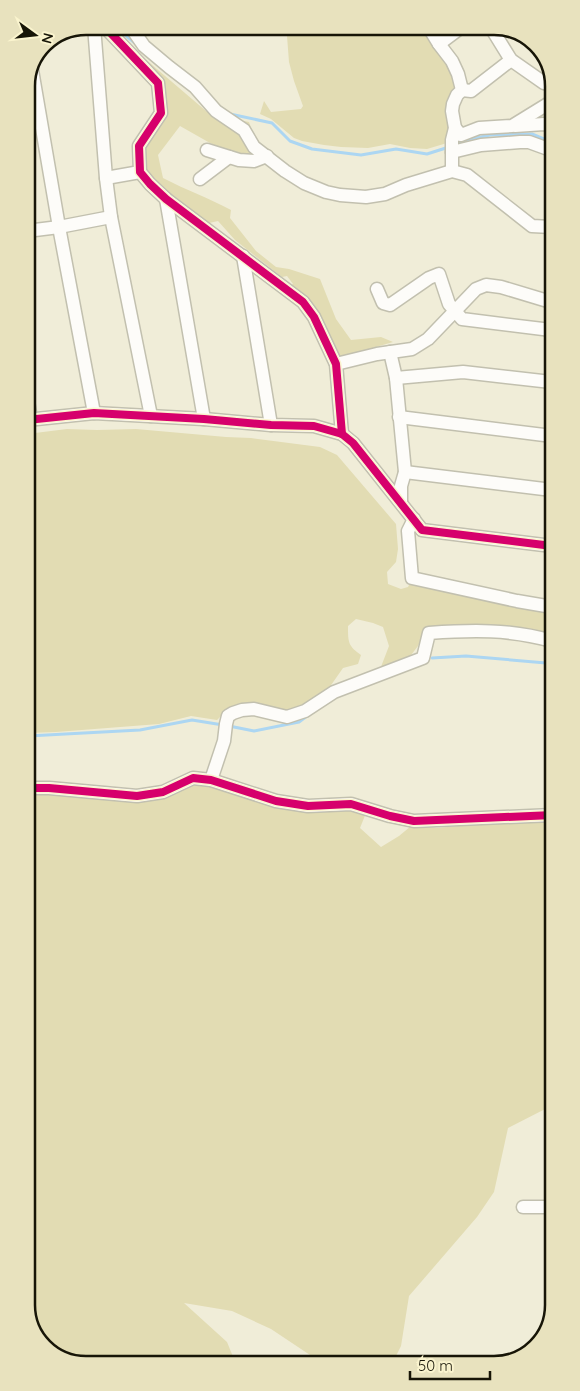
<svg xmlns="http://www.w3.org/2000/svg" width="580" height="1391" font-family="Quicksand,sans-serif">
	<rect width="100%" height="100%" fill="#f0edd8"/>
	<g fill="#e2dcb3">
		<polygon points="281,26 426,26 456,78 447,143 427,149 410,148 390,144 368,148 341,147 324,145 302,141 294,138 271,119 260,114 264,101 271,112 301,109 303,106 294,81 289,62 287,36"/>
		<path d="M 137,52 L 206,111 L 215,115 L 249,122 L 255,139 L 255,156 L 237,155 L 210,143 L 180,126 L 158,155 L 163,178 C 186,190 209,198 231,210 L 230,218 L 256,251 L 276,267 L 289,269 L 320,279 L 336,319 L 351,340 L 381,337 L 393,342 L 338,358 L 289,286 L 293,284 L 287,276 L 282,277 L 235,240 L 218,221 L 209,223 L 156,184 L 142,171 L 144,147 L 166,115 Z"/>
		<path d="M 67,429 L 97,430 L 136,429 L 226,437 L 251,438 L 320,447 L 337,455 L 396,524 L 398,549 L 396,562 L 387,572 L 388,584 L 401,589 L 408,587 L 411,581 L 552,612 L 552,638 L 511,626 L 427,628 L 418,646 L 408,659 L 379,672 L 389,646 L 383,627 L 373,623 L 356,619 L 348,626 C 348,642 348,646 361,655 L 358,664 L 343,668 L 329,688 L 298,709 L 280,712 L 258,704 L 238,704 L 227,710 L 217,720 L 191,716 L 159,724 L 56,732 L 28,733 L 27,434 Z"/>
		<polygon points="194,782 235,792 351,806 366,813 360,828 381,847 399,836 411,826 437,828 479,824 553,822 553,1105 508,1128 494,1192 477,1217 409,1296 401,1346 393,1362 322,1363 271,1329 232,1311 184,1303 227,1342 236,1364 82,1365 49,1352 29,1324 28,791 135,799"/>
	</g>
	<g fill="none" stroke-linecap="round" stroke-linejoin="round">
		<g stroke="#acd6f2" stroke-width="3">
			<polyline points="121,26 123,33 136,44"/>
			<polyline points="230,114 272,123 290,141 312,149 361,155 396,149 427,154 449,147"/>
			<polyline points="454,145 467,140 490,135 532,134 551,142"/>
			<polyline points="432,658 466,656 546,663 552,665"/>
			<polyline points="229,726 254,731 299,722 307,716"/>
			<polyline points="28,736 140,730 192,720 223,725"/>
		</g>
		<defs>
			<g id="minor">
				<polyline points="94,26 106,178 111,217 151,416"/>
				<polyline points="104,26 158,83 161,113 139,146 140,172 150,184 166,199 303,302 314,317 336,364 342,434"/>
				<polyline points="130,26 144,46 169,67 195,87 216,111 244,130 254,147 285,171 304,183 326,192 340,195 366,197 385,194 406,185 452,171 467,175 532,226 551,227"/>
				<polyline points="428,26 439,44 452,61 458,74 462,90 457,95 453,104 452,111 455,128 452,140 452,171"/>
				<polyline points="490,26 511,60 544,83 551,85"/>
				<polyline points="529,38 533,42"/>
				<polyline points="439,44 463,26"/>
				<polyline points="32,70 59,227 94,413"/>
				<polyline points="462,90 471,91 511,60"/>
				<polyline points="515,126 544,124 551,126"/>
				<polyline points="455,128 461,135 479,128 512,126 551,102"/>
				<polyline points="207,150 239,160 254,161 267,156"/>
				<polyline points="452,152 481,145 520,142 529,142 551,150"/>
				<polyline points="106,178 140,172"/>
				<polyline points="200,179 229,157"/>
				<polyline points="166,199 204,419"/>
				<polyline points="27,231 59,227 111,217"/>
				<polyline points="243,256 271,425"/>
				<polyline points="377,289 383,303 390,305 429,278 439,274 449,304 462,319 551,330"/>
				<polyline points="390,352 396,378 405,472 401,486 401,502"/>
				<polyline points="336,364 377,354 412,349 428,339 476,289 486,285 501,287 551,302"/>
				<polyline points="396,378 463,372 551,382"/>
				<polyline points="27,395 31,419"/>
				<polyline points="399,417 552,436"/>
				<polyline points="27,420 94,413 204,419 271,425 314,426 342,434 353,443 422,530 552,546"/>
				<polyline points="405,472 552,490"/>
				<polyline points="414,519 408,531 412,578 517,601 552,607"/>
				<path d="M 211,780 L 224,741 L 226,724 L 228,716 L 233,713 L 242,710 L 254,709 L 287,717 L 305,711 L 334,692 L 423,658 L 429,633 C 472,630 510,629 552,641"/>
				<polyline points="28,788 49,788 137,796 163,792 193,778 211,780 276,801 308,806 351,804 390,816 414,821 553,815"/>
				<polyline points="523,1207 553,1207"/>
			</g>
		</defs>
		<use href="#minor" stroke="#c2c0af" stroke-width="15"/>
		<use href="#minor" stroke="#fdfcf9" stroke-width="12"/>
		<defs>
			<g id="cycleway">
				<polyline points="104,26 158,83 161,113 139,146 140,172 150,184 166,199 303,302 314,317 336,364 342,434"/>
				<polyline points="27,420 94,413 204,419 271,425 314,426 342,434 353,443 422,530 552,546"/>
				<polyline points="28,788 49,788 137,796 163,792 193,778 211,780 276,801 308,806 351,804 390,816 414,821 553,815"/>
			</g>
		</defs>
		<use href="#cycleway" stroke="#faf4ce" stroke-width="11"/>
		<use href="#cycleway" stroke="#d6006c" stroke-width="8"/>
	</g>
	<path d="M0 0H580V1391H0ZM86 35H494A51 51 0 0 1 545 86V1305A51 51 0 0 1 494 1356H86A51 51 0 0 1 35 1305V86A51 51 0 0 1 86 35Z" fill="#e8e2be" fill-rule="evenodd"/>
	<path fill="none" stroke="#171507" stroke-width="2.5" d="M86 35H494A51 51 0 0 1 545 86V1305A51 51 0 0 1 494 1356H86A51 51 0 0 1 35 1305V86A51 51 0 0 1 86 35Z"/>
	<g transform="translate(35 35) rotate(105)" stroke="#faf4ce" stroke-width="4" paint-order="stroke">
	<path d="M0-4L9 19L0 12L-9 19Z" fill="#171507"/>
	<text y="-8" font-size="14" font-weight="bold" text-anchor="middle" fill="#171507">N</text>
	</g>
	<path d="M410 1371v8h80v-8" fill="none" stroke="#171507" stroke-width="2.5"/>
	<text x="418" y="1371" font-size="15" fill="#171507" stroke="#faf4ce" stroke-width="4" paint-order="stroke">50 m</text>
</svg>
